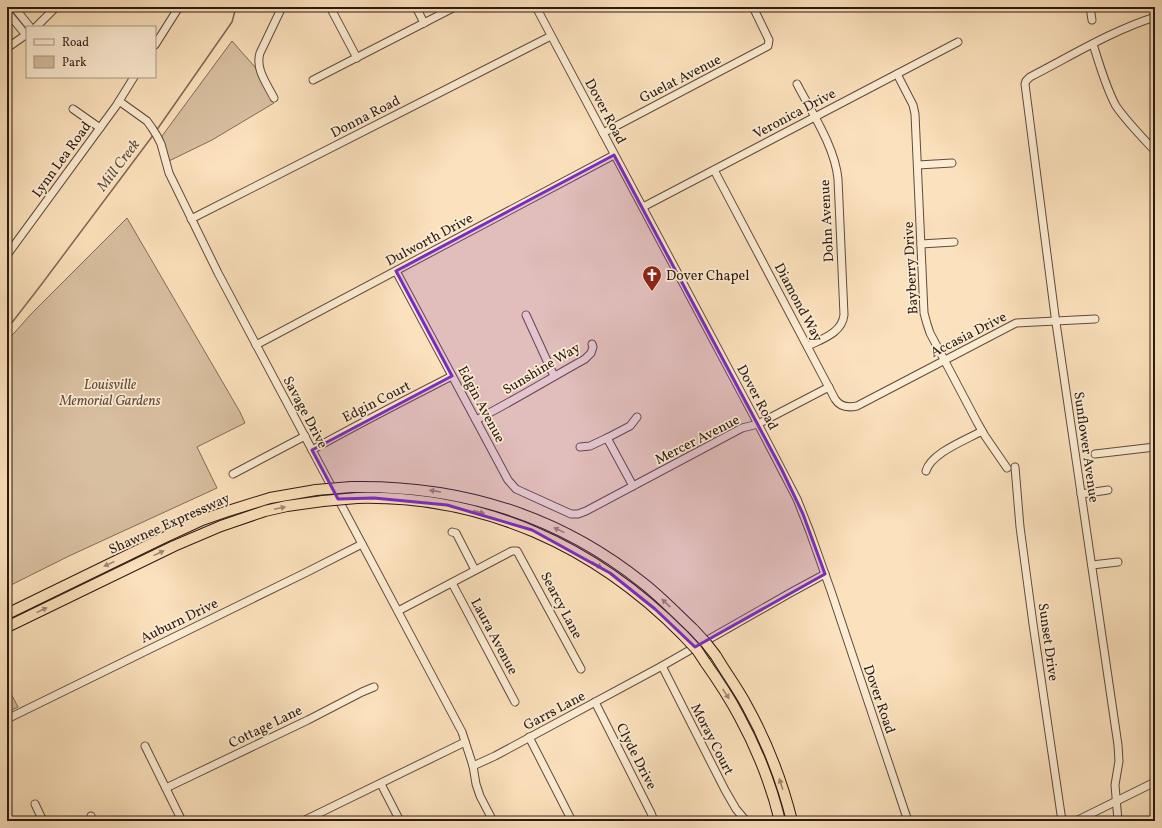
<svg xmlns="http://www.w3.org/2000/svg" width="1162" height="828" font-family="Vollkorn,serif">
	<rect width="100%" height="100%" fill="#fbe1bc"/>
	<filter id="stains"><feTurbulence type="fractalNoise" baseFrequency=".005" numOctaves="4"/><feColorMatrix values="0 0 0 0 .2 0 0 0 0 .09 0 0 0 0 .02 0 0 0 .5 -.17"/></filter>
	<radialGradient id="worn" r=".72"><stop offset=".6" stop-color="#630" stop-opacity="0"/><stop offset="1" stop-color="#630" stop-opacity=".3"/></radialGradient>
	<g fill="#d8bf9f" stroke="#826c58">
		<polygon points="232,41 255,67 274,103 212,140 169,161 162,136"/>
		<polygon points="127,218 240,412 245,423 197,447 217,488 69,556 7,587 7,341 32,313"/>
		<polygon points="9,690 18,707 7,712 7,691"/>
	</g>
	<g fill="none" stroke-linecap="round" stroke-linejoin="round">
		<g stroke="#7e6855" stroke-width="1.5">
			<polyline points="156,131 232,22 236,7"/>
			<polyline points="7,329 41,285 154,134"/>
		</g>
		<defs>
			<g id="minor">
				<polyline points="14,7 30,27"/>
				<polyline points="330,7 357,58"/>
				<polyline points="416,7 424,23"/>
				<polyline points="536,7 758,424 797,499 810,532 831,591 908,821"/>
				<polyline points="1090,7 1092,20"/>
				<polyline points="7,12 26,35"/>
				<polyline points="36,27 56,7"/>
				<path d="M 1093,44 C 1099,63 1106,88 1116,106 C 1127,122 1141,136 1155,151"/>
				<polyline points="155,45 179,7"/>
				<polyline points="7,48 27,34"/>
				<polyline points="897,74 913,105 915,114 924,313 927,324 930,333 977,422 985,436 1007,468"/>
				<polyline points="313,80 455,7"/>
				<path d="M 797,84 C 812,113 835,147 838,179 L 844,315 C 842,333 822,339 808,346"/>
				<path d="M 274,98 C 267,84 255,69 260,53 L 282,7"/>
				<polyline points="119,101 147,121 152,128 157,136 161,144 169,173 218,273 462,732 473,766 476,784 480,796 493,821"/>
				<polyline points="73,109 100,128"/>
				<polyline points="603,133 768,46 769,40 753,7"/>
				<polyline points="918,165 952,163"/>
				<path d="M 714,170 L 835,399 C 840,407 848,408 857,406 L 1016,323 L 1095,319"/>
				<polyline points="643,207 958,42"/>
				<polyline points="191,219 551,36"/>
				<polyline points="921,244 954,242"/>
				<polyline points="7,255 116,106 134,77"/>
				<polyline points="396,271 508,480 516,489 571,514 578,514 586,511 742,428 758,424 829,387"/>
				<polyline points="526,315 554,376"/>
				<polyline points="256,345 614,155"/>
				<path d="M 476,420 C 513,401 549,379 585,359 L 591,353 L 593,347 L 592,344"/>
				<polyline points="607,438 633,486"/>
				<polyline points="580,447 590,446 607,438 630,426 637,417"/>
				<path d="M 312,450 C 358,424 405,400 452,376"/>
				<polyline points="1095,454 1155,447"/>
				<polyline points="1015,467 1020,527 1033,624 1062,821"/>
				<path d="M 926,471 C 931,453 966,440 982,431"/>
				<polyline points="233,474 305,436"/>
				<polyline points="1081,494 1108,490"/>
				<polyline points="452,532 456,533 475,570"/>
				<polyline points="1092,565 1118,562"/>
				<polyline points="452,583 515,702"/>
				<polyline points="398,611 512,551 517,551 581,669"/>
				<polyline points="662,666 725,790 736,809 746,821"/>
				<polyline points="595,702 651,813 654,821"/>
				<polyline points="7,719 307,572 362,544"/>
				<polyline points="529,737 572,821"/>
				<polyline points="145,746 182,821"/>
				<polyline points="473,766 495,756 662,666 790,593 825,574"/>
				<polyline points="381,784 400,821"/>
				<polyline points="166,788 308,720 362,692 374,687"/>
				<polyline points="35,804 43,821"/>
				<polyline points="91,816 91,821"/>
				<polyline points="303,821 465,742"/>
				<polyline points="1076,821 1155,782"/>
				<path d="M 1118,821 L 1115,785 L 1119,761 L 1118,745 L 1055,316 L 1025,84 L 1026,81 L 1030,77 C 1071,56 1111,31 1155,17"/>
			</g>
			<g id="highway">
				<path d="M 351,487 C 460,485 557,514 643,583 C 661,597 677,614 694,630"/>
				<path d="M 357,498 C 484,495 595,546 683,635"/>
				<polyline points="7,614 161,539 202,520 225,512 270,498 316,490"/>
				<polyline points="7,627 174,546 221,526 265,511 287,506 323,501"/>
				<path d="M 716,656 C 726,673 738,689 747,706 C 767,742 782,781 792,821"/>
				<path d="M 705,662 C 717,679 729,697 739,716 C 757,749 771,784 780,821"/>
			</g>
		</defs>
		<use href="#minor" stroke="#604a3c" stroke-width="9"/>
		<use href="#highway" stroke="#2c1811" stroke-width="12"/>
		<use href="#minor" stroke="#fcecd3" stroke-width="7"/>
		<use href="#highway" stroke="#fbe1bc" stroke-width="10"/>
		<defs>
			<g id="highway-bridge">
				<polyline points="316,490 351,487"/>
				<polyline points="323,501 357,498"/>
				<polyline points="694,630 706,643 716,656"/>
				<polyline points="683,635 697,650 705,662"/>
			</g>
		</defs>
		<use href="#highway-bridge" stroke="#2c1811" stroke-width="12" stroke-linecap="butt"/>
		<use href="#highway-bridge" stroke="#fbe1bc" stroke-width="10"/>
	</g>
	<defs><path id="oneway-solid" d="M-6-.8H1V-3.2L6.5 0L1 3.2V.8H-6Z"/></defs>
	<g fill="#9e876f">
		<use href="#oneway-solid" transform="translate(435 491) rotate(-171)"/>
		<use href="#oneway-solid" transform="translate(280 508) rotate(-12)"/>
		<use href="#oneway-solid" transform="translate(479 512) rotate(14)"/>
		<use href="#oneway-solid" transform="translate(559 530) rotate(-154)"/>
		<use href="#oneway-solid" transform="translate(159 553) rotate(-26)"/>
		<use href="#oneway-solid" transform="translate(109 564) rotate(154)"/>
		<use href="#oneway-solid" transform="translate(597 565) rotate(33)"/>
		<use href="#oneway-solid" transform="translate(666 603) rotate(-137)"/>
		<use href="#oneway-solid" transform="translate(42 610) rotate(-26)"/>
		<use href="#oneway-solid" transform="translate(726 694) rotate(56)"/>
		<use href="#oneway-solid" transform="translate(781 784) rotate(-108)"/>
	</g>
	<path fill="#7b2cbf" fill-opacity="0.2" stroke="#7b2cbf" stroke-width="3" stroke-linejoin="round" d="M 614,155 L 782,470 L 803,514 L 825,574 L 695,647 L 655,609 L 610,573 L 532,530 L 447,505 L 374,498 L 338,499 L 312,450 L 452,376 L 396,271 Z"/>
	<defs>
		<symbol id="church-pin" viewBox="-11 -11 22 30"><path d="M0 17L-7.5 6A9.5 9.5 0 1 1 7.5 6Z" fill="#8f2418" stroke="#fcecd3"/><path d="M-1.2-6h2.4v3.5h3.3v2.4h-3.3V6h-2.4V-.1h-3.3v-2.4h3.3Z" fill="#fff"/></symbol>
	</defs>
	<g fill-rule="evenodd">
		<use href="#church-pin" x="641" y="264" width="22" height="30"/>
	</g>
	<g text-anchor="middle" stroke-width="3.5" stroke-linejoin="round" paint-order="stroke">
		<g font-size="14" fill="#2c1811" stroke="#fcecd3">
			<text transform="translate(680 78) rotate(-27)" y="5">Guelat Avenue</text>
			<text transform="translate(606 111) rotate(62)" y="5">Dover Road</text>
			<text transform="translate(794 113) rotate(-28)" y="5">Veronica Drive</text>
			<text transform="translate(365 116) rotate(-27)" y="5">Donna Road</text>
			<text transform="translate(61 159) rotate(-54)" y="5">Lynn Lea Road</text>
			<text transform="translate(826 221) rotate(-93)" y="5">Dohn Avenue</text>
			<text transform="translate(429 239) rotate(-28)" y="5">Dulworth Drive</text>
			<text transform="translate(910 268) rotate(-93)" y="5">Bayberry Drive</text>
			<text transform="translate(799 302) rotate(62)" y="5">Diamond Way</text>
			<text transform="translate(968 334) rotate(-27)" y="5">Accasia Drive</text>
			<text transform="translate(541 368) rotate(-31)" y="5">Sunshine Way</text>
			<text transform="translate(758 397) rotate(62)" y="5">Dover Road</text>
			<text transform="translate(376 401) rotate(-27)" y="5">Edgin Court</text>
			<text transform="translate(482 404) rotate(62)" y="5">Edgin Avenue</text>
			<text transform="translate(306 412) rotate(62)" y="5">Savage Drive</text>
			<text transform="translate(697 439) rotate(-27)" y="5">Mercer Avenue</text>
			<text transform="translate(1087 447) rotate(82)" y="5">Sunflower Avenue</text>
			<text transform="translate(169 523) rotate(-24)" y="5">Shawnee Expressway</text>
			<text transform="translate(562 605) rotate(62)" y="5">Searcy Lane</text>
			<text transform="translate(179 620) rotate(-26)" y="5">Auburn Drive</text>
			<text transform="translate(495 636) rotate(62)" y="5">Laura Avenue</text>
			<text transform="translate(1049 642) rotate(82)" y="5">Sunset Drive</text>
			<text transform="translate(880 699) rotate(71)" y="5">Dover Road</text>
			<text transform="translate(554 710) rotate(-28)" y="5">Garrs Lane</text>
			<text transform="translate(265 726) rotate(-26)" y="5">Cottage Lane</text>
			<text transform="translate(713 739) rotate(63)" y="5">Moray Court</text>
			<text transform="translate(637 756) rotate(63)" y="5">Clyde Drive</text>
		</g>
		<g font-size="14" fill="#2c1811" stroke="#fcecd3" text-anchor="start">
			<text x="666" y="280">Dover Chapel</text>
		</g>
		<g font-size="14" font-style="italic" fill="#604a3c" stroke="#fcecd3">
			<text x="110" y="389">Louisville<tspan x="110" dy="16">Memorial Gardens</tspan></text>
		</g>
		<g font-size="15" font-style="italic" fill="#634d3e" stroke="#fcecd3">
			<text transform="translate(118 165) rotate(-53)" y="5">Mill Creek</text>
		</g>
	</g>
	<rect width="1162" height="828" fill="none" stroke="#fbe1bc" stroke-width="24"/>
	<rect x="8" y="8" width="1146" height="812" fill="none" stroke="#2c1811" stroke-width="2"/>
	<rect x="12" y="12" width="1138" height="804" fill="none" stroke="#2c1811"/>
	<rect x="26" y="26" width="130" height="52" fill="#fcecd3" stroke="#a99785"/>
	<rect x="34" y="39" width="20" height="6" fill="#fcecd3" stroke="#a99785"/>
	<text x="62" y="46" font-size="12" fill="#2c1811">Road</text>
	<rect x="34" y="56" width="20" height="12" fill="#d8bf9f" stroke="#a99785"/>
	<text x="62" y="66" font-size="12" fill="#2c1811">Park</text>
	<rect width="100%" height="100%" filter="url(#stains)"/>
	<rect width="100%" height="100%" fill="url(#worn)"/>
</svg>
